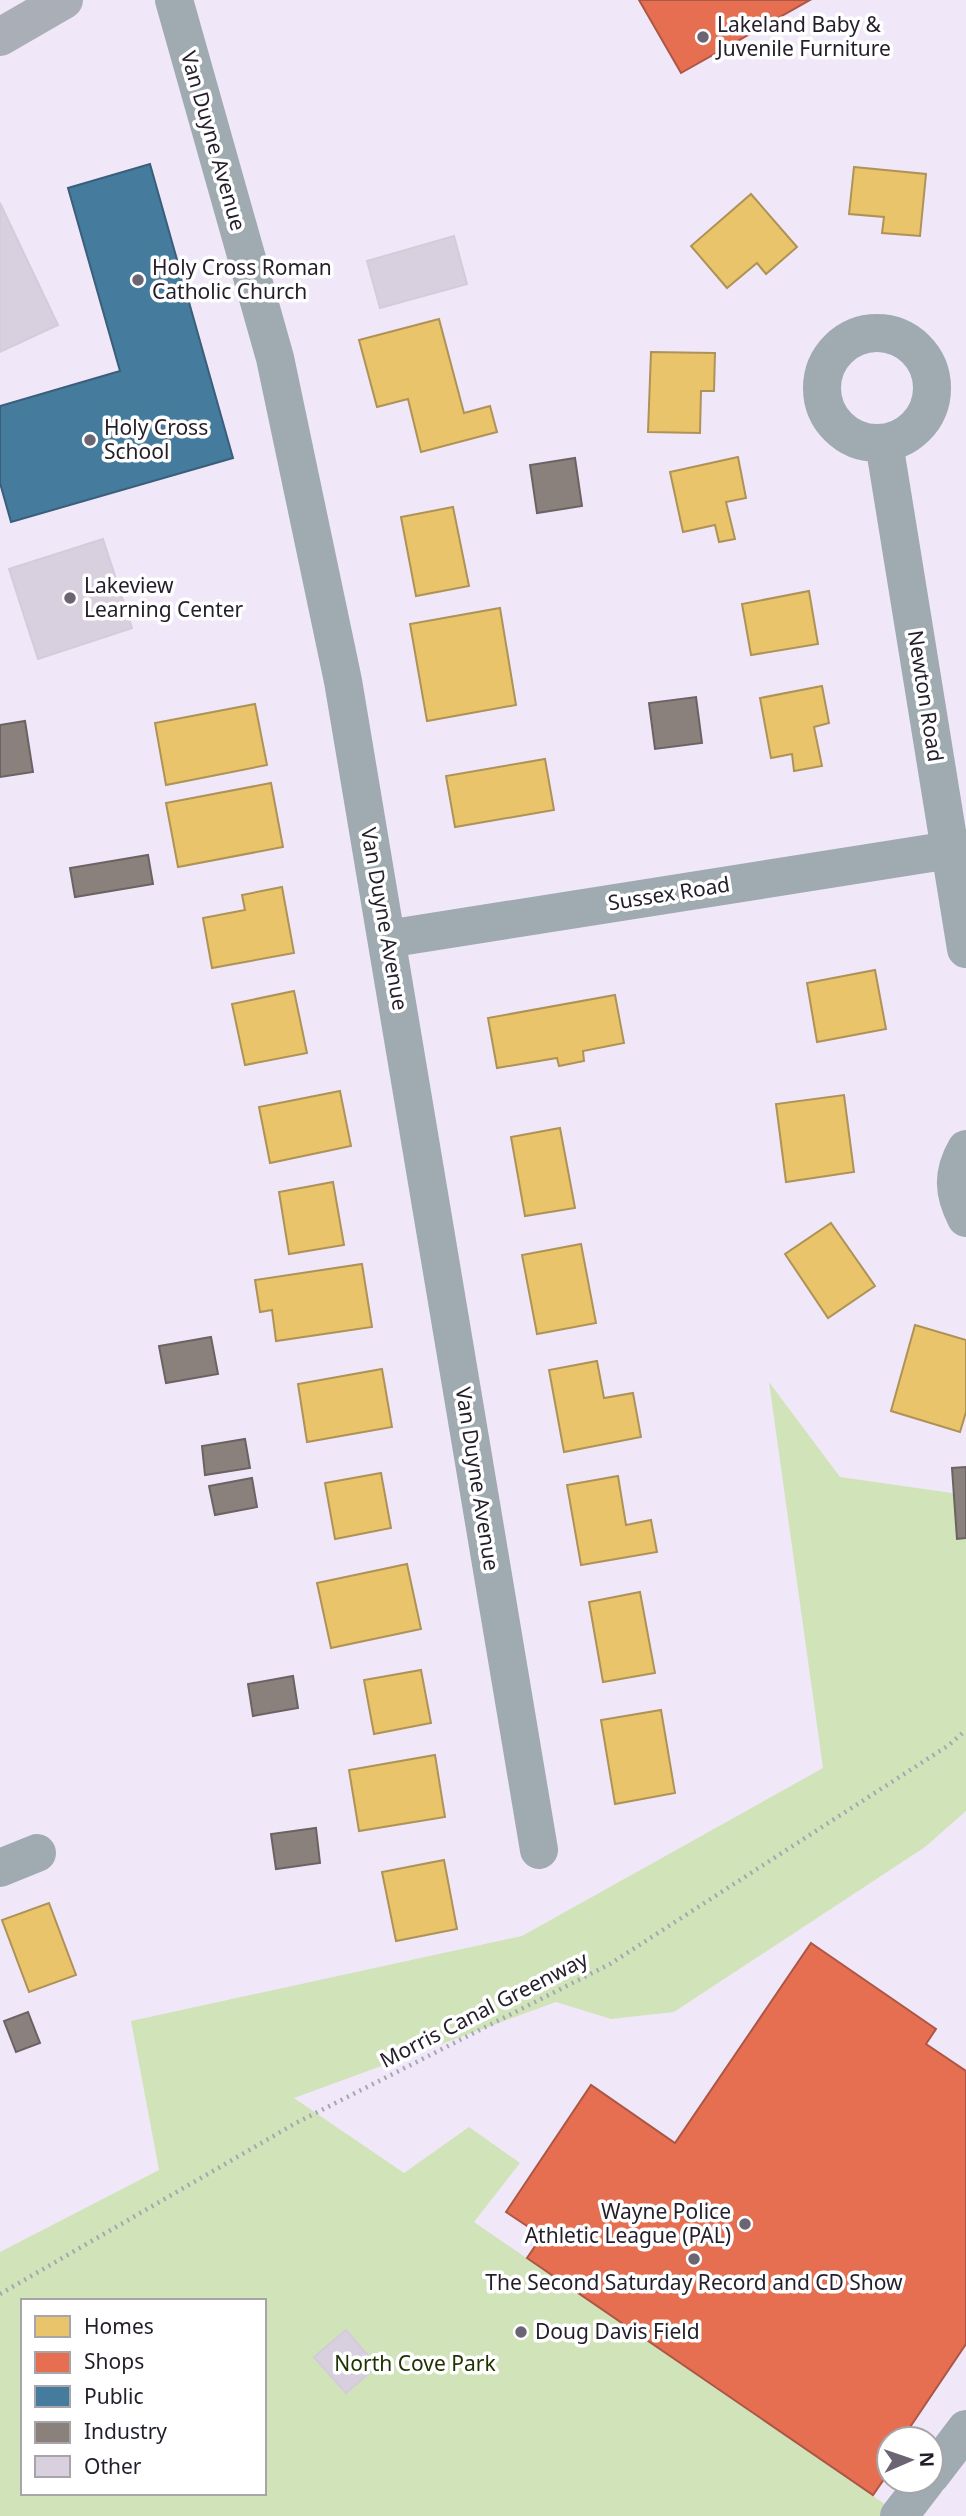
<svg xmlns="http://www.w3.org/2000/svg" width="966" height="2516" font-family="'Noto Sans',sans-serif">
	<rect width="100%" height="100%" fill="#f0e8f8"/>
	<path fill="#d1e3b9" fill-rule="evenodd" d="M 769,1382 L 840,1477 L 966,1495 L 966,1811 L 925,1847 L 674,2012 L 611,2019 L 556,2002 L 294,2098 L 404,2173 L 469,2127 L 520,2163 L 474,2222 L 902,2516 L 0,2516 L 0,2252 L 159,2170 L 131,2021 L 522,1936 L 823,1768 ZM 23,2301 L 264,2301 L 264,2493 L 23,2493 Z"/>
	<g fill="#e9c46a" stroke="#ae9257" stroke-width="2">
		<polygon points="854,167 926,174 920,236 882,233 884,217 849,214"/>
		<polygon points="751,194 797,247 766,274 757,263 727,288 691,246"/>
		<polygon points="439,319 464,413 490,406 497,432 421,452 408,399 377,407 359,340"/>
		<polygon points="651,352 715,353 714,391 701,391 700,433 648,432"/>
		<polygon points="738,457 746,498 726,502 735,539 719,542 715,525 683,532 670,472"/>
		<polygon points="453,507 469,586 416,596 401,517"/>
		<polygon points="809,591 818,644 751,655 742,604"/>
		<polygon points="500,608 516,705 427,721 410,624"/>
		<polygon points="822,686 829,723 814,727 822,766 794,771 792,754 771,758 760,698"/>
		<polygon points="255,704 267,765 166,785 155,723"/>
		<polygon points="545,759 554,810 455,827 446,776"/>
		<polygon points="271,783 283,847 178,867 166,803"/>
		<polygon points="282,887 294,953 212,968 203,918 245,910 242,895"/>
		<polygon points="875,970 886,1029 817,1042 807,983"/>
		<polygon points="294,991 307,1053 245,1065 232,1004"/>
		<polygon points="615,995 624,1043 583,1051 584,1061 559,1066 557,1058 497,1068 488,1018"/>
		<polygon points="340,1091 351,1146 270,1163 259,1107"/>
		<polygon points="844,1095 854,1172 786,1182 776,1104"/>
		<polygon points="560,1128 575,1208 525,1216 511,1137"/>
		<polygon points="333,1182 344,1245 289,1254 279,1192"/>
		<polygon points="831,1223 875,1286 828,1318 785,1254"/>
		<polygon points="581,1244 596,1323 537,1334 522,1255"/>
		<polygon points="362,1264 372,1327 276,1341 272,1310 260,1312 255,1280"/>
		<polygon points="915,1325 966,1340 966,1412 960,1432 891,1411"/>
		<polygon points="597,1361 604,1398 633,1393 641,1437 564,1452 549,1370"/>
		<polygon points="382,1369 392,1427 307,1442 298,1384"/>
		<polygon points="381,1473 391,1528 335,1539 325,1483"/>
		<polygon points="618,1476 626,1525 651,1520 657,1552 581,1565 567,1485"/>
		<polygon points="407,1564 421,1629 331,1648 317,1583"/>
		<polygon points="640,1592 655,1673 603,1682 589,1602"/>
		<polygon points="421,1670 431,1723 374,1734 364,1680"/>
		<polygon points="661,1710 675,1793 615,1804 601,1720"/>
		<polygon points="435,1755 445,1817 359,1831 349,1770"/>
		<polygon points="444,1860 457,1929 396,1941 382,1872"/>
		<polygon points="49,1903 76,1975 29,1992 2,1920"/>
	</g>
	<g fill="#e76f51" stroke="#ac5645" stroke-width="2">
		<polygon points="639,0 810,0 681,73"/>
		<polygon points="811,1943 936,2029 926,2044 966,2071 966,2344 902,2439 889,2439 889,2472 873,2495 527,2258 542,2236 506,2212 591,2085 675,2143"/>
	</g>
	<polygon fill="#457b9d" stroke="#3b5f7a" stroke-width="2" points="150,164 233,458 11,522 0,483 0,406 120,371 68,188"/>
	<g fill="#8a817c" stroke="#6b6363" stroke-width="2">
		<polygon points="575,458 582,506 537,513 530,465"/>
		<polygon points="696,697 702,743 655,749 649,703"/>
		<polygon points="25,721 33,772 0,777 0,725"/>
		<polygon points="148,855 153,884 75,897 70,868"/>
		<polygon points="211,1337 218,1374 166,1383 159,1346"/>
		<polygon points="245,1439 250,1468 205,1475 202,1446"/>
		<polygon points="966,1467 966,1538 957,1539 952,1468"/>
		<polygon points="252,1478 257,1507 215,1515 209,1486"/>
		<polygon points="293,1676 298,1708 253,1716 248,1684"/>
		<polygon points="316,1828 320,1863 276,1869 271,1834"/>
		<polygon points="28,2012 40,2043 16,2052 4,2021"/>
	</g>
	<g fill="#d8d0de" stroke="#d3ccda" stroke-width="2">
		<polygon points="0,203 58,325 0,352"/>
		<polygon points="454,236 467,284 380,308 367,261"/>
		<polygon points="103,539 132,628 38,659 9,569"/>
		<polygon points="346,2330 377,2366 346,2393 314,2357"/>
	</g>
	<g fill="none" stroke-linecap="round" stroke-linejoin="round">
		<polyline stroke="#a4a8b1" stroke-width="4.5" stroke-dasharray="2 5" stroke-linecap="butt" points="0,2294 296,2123 610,1964 949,1745 966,1730"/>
		<g stroke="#9fabb0" stroke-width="38">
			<polyline points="174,0 275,358 343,681 539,1850"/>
			<circle cx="877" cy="388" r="55"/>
			<polyline points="884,443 966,949"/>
			<polyline points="387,939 950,850"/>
			<path d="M 966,1149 C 952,1173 953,1193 966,1218"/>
			<polyline points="0,1868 37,1853"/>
			<polyline points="931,2475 966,2429"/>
			<polyline points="899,2516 926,2481"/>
		</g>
		<polyline stroke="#aaaeb7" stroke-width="38" points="0,37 64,0"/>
	</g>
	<g fill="#6b6472" stroke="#fff" stroke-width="2.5">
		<circle cx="703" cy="37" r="7"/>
		<circle cx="138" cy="280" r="7"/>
		<circle cx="90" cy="440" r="7"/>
		<circle cx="70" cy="598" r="7"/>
		<circle cx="745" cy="2224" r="7"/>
		<circle cx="694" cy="2259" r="7"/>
		<circle cx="521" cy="2332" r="7"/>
	</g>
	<g text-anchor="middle" stroke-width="7" stroke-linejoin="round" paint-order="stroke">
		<g font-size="21" fill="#241d2a" stroke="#fff" text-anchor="start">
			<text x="717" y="32">Lakeland Baby &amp;<tspan x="717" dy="24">Juvenile Furniture</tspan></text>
			<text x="152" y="275">Holy Cross Roman<tspan x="152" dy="24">Catholic Church</tspan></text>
			<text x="104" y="435">Holy Cross<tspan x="104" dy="24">School</tspan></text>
			<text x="84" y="593">Lakeview<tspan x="84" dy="24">Learning Center</tspan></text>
			<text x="731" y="2219" text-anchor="end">Wayne Police<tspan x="731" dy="24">Athletic League (PAL)</tspan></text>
			<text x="694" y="2290" text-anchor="middle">The Second Saturday Record and CD Show</text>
			<text x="535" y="2339">Doug Davis Field</text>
		</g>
		<g font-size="21" fill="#241d2a" stroke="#fff">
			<text transform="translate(213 141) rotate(74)" y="7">Van Duyne Avenue</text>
			<text transform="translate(925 696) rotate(81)" y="7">Newton Road</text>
			<text transform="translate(669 894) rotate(-9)" y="7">Sussex Road</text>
			<text transform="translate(384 919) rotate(80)" y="7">Van Duyne Avenue</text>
			<text transform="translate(477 1479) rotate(81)" y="7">Van Duyne Avenue</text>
			<text transform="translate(484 2010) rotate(-27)" y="7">Morris Canal Greenway</text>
		</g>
		<g font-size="21" fill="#203201" stroke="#fff">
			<text x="415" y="2371">North Cove Park</text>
		</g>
	</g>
	<rect x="21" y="2299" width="245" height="196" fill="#ffffff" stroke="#a7a5aa" stroke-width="2"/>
	<rect x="35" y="2316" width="35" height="21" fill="#e9c46a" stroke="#a7a5aa" stroke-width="2"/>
	<text x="84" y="2334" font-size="21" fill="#241d2a">Homes</text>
	<rect x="35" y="2352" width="35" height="21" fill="#e76f51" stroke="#a7a5aa" stroke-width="2"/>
	<text x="84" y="2369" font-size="21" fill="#241d2a">Shops</text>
	<rect x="35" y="2386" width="35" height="21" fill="#457b9d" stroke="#a7a5aa" stroke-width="2"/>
	<text x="84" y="2404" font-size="21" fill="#241d2a">Public</text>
	<rect x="35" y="2422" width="35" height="21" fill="#8a817c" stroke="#a7a5aa" stroke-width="2"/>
	<text x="84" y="2439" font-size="21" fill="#241d2a">Industry</text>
	<rect x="35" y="2456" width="35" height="21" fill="#d8d0de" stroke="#a7a5aa" stroke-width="2"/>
	<text x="84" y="2474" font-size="21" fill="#241d2a">Other</text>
	<g transform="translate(910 2460) rotate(88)"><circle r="33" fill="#ffffff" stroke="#a7a5aa" stroke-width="2"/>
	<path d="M0-5L12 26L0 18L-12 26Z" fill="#6b6472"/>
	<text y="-10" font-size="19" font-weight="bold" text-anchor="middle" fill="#241d2a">N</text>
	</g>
</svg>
